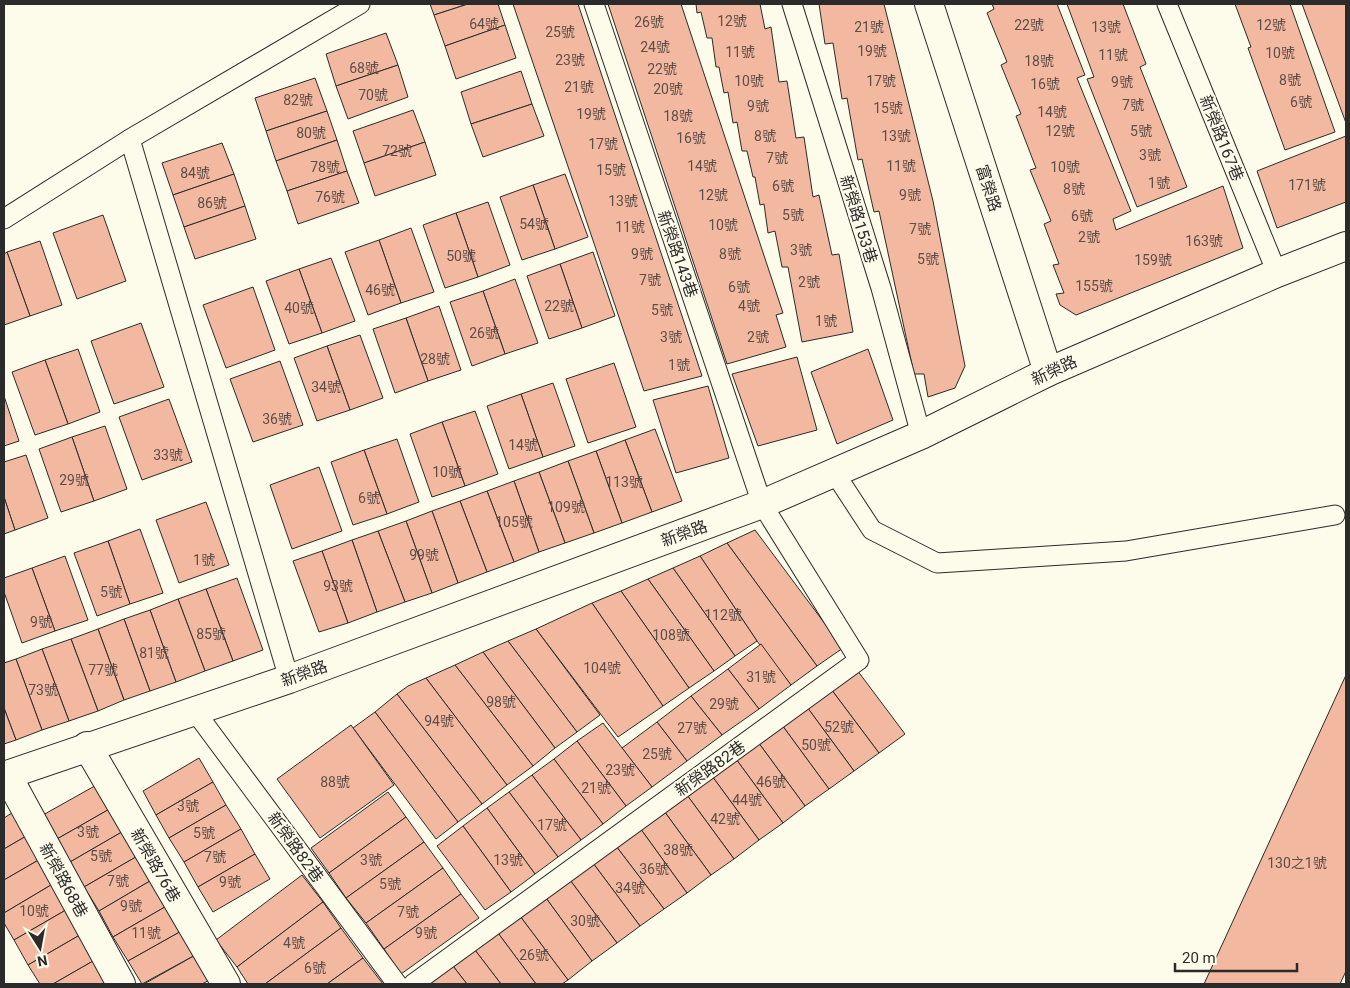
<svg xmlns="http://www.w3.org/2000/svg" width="1350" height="988" font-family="Roboto,'Noto Sans TC',sans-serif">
	<rect width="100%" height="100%" fill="#fdfbea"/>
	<g fill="#f2b8a0" stroke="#2b2b2b">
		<polygon points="430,4 468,4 434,15"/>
		<polygon points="468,4 498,4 505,25 445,46 434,15"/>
		<polygon points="513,4 578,4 702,376 644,391"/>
		<polygon points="608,4 681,4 783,313 776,315 786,347 727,364"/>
		<polygon points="696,4 760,4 765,29 771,27 779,82 787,81 796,138 804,137 813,197 819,195 832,255 839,254 853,332 802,342 788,267 782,267 775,231 768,233 764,204 760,205 755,177 753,177 747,151 742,151 737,122 733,123 728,92 724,93 719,67 716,67 712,38 707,38 701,12 697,13"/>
		<polygon points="819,4 884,4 933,201 965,366 955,388 928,397 924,374 914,374 879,211 874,212 862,159 858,160 847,98 842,99 833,43 825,44"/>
		<polygon points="992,4 1057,4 1085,75 1077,78 1131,211 1113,219 1116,230 1223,186 1243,248 1076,315 1060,305 1056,294 1064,293 1053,265 1059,264 1044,224 1051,221 1030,170 1036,168 1016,116 1021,114 1001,65 1007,62 987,13 994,9"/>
		<polygon points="1067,4 1123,4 1146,64 1140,67 1187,187 1137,207 1087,79 1094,77"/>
		<polygon points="1235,4 1290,4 1335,132 1285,150 1248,48 1251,47"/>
		<polygon points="1302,4 1346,4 1346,123"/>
		<polygon points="505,25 516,58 456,79 445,46"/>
		<polygon points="386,33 398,65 336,86 326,54"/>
		<polygon points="398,65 408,97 348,119 336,86"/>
		<polygon points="521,71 532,104 471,124 461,92"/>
		<polygon points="315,78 327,111 266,131 255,98"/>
		<polygon points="532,104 544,136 483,157 471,124"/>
		<polygon points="413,110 425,142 364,163 353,131"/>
		<polygon points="327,111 337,140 276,161 266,131"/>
		<polygon points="1346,136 1346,202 1277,228 1257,171"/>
		<polygon points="337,140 347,171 287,191 276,161"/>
		<polygon points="425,142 436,175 375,196 364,163"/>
		<polygon points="222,143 234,174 173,195 162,163"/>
		<polygon points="347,171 359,203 298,224 287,191"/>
		<polygon points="234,174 245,206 184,227 173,195"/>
		<polygon points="565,174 588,237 555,249 533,185"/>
		<polygon points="533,185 555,249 522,260 500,197"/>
		<polygon points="488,202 510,265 478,277 456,213"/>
		<polygon points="245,206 256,239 195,259 184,227"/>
		<polygon points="456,213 478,277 445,288 423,225"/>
		<polygon points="103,215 126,281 77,299 53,233"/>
		<polygon points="411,228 434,292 401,303 379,240"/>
		<polygon points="379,240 401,303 368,315 345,252"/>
		<polygon points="40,241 62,305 30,316 7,252"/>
		<polygon points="7,252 30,316 4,325 4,254"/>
		<polygon points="593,252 615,316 582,328 560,264"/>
		<polygon points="331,258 355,321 322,333 299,269"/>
		<polygon points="560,264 582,328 549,339 527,276"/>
		<polygon points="299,269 322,333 289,344 266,281"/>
		<polygon points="515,279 538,343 505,354 483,291"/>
		<polygon points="253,287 275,350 226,368 203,305"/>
		<polygon points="483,291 505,354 472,366 450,302"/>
		<polygon points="439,306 461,370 428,381 406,318"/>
		<polygon points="406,318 428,381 395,393 373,329"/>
		<polygon points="141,323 164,387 114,404 91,341"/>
		<polygon points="360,335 383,398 350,410 327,346"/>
		<polygon points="327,346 350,410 317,421 294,358"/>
		<polygon points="78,349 100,412 68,424 45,360"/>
		<polygon points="868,349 893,420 837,444 811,372"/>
		<polygon points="797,357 817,430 758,446 732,374"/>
		<polygon points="45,360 68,424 35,435 12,372"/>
		<polygon points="280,361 303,425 253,442 230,379"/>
		<polygon points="614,363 636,427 588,443 566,379"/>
		<polygon points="553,383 575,446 543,457 521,394"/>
		<polygon points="708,386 729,458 676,473 653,400"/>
		<polygon points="521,394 543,457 509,469 487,406"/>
		<polygon points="4,396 19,441 4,446"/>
		<polygon points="169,399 192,462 142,480 119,417"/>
		<polygon points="475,411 498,474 465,486 442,422"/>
		<polygon points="442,422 465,486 432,497 410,434"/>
		<polygon points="105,426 127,489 94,501 72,437"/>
		<polygon points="655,429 682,501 652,512 625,440"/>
		<polygon points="72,437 94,501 61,512 39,449"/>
		<polygon points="397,439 419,502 387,514 364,450"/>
		<polygon points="625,440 652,512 622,523 596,451"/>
		<polygon points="364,450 387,514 353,525 331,462"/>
		<polygon points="596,451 622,523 594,533 568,461"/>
		<polygon points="26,455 48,518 15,530 4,497 4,462"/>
		<polygon points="568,461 594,533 565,543 539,472"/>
		<polygon points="319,467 342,531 292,549 270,485"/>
		<polygon points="539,472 565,543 539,552 514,481"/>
		<polygon points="514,481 539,552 514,562 487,491"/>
		<polygon points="487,491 514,562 487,572 460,501"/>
		<polygon points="4,497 15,530 4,534"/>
		<polygon points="460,501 487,572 458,583 432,511"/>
		<polygon points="206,502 229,565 179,583 156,520"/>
		<polygon points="432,511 458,583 432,593 406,521"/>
		<polygon points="406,521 432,593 405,602 378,531"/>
		<polygon points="140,529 163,593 130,604 108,541"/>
		<polygon points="755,530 843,648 817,666 727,543"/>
		<polygon points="378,531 405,602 377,612 352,540"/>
		<polygon points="352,540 377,612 348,623 322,551"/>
		<polygon points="108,541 130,604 97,616 74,553"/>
		<polygon points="727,543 817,666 791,685 757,641 700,556"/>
		<polygon points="322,551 348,623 319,632 293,561"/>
		<polygon points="65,556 88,620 55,631 32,568"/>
		<polygon points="700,556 757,641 735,656 673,568"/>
		<polygon points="32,568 55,631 22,643 4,592 4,578"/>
		<polygon points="673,568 735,656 714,671 648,579"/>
		<polygon points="237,578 263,650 233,661 206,589"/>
		<polygon points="648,579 714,671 689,688 621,591"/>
		<polygon points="206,589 233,661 205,671 178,599"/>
		<polygon points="621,591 689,688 663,706 592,603"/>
		<polygon points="178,599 205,671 176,682 150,610"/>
		<polygon points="592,603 663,706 618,737 536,629"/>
		<polygon points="150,610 176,682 150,691 124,619"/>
		<polygon points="124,619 150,691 124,700 98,629"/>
		<polygon points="98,629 124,700 98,711 71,639"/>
		<polygon points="536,629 600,715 577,732 508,641"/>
		<polygon points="71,639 98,711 69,721 42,649"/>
		<polygon points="508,641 577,732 555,748 483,652"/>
		<polygon points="761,644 791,685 759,709 728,669"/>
		<polygon points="42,649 69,721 42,730 16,659"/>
		<polygon points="483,652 555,748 533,766 455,665"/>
		<polygon points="16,659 42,730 16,740 4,708 4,663"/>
		<polygon points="455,665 533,766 507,785 426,678"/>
		<polygon points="728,669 759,709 722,735 691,696"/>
		<polygon points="857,670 905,734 879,753 831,689"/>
		<polygon points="1346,675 1346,971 1340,984 1204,984"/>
		<polygon points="426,678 507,785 482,804 397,694 408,686"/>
		<polygon points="831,689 879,753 854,771 807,707"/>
		<polygon points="397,694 482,804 458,822 375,712"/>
		<polygon points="691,696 722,735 687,761 657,722"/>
		<polygon points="807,707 854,771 829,789 782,725"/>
		<polygon points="4,708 16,740 4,744"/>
		<polygon points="375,712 458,822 436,839 353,728"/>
		<polygon points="657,722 687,761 652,787 622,748"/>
		<polygon points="603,723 652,787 626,806 577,741"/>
		<polygon points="351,725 394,785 320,838 277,779"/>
		<polygon points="782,725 829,789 805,806 758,742"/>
		<polygon points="577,741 626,806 603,824 554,759"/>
		<polygon points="758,742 805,806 783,823 736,759"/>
		<polygon points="199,758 213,782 156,815 143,791"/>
		<polygon points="554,759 603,824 581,840 532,775"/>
		<polygon points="736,759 783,823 759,840 712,776"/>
		<polygon points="532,775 581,840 558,857 509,792"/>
		<polygon points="712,776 759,840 734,859 687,795"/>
		<polygon points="213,782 226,805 169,838 156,815"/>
		<polygon points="100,783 113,807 57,839 43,815"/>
		<polygon points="388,792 406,817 329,873 311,848"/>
		<polygon points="509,792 558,857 535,874 487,808"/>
		<polygon points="687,795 734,859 711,875 664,811"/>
		<polygon points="226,805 241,829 184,862 169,838"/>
		<polygon points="113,807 127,829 70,862 57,839"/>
		<polygon points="487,808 535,874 511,892 463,826"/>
		<polygon points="15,811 28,835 4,849 4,818"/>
		<polygon points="664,811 711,875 687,893 640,828"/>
		<polygon points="406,817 424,842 346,898 329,873"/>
		<polygon points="463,826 511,892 485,910 437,846"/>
		<polygon points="640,828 687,893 664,909 616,846"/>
		<polygon points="127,829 141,854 84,887 70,862"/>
		<polygon points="241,829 255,854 198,887 184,862"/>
		<polygon points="28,835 42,858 4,880 4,849"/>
		<polygon points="424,842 443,868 366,923 346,898"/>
		<polygon points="616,846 664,909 640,926 593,863"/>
		<polygon points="141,854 155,878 99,911 84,887"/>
		<polygon points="255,854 270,879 213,912 198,887"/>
		<polygon points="42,858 56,882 4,913 4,880"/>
		<polygon points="593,863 640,926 617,943 570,880"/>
		<polygon points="443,868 461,894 384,949 366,923"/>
		<polygon points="302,875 323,902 237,967 216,940"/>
		<polygon points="155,878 170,904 113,937 99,911"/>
		<polygon points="570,880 617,943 592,961 546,898"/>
		<polygon points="56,882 71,907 14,940 4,923 4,913"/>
		<polygon points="461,894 479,918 401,974 384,949"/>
		<polygon points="546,898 592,961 568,980 520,916"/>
		<polygon points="323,902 341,928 265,984 248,984 237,967"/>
		<polygon points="170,904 185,929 128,961 113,937"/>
		<polygon points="71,907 85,932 28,965 14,940"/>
		<polygon points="520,916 568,980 562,984 536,984 498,933"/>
		<polygon points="341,928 363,958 327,984 265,984"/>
		<polygon points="185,929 199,953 142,984 128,961"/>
		<polygon points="85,932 100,957 53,984 40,984 28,965"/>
		<polygon points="498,933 536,984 501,984 475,950"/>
		<polygon points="475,950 501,984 467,984 453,966"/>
		<polygon points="199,953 213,978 202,984 144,984"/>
		<polygon points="100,957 110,984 53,984"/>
		<polygon points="363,958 383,984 327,984"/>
		<polygon points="453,966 467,984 428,984"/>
	</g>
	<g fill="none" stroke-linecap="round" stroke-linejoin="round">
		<defs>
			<g id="service">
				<polyline points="792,4 881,288 921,435"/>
				<polyline points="1167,4 1277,273"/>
				<polyline points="130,139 289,679"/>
				<polyline points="4,219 130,139 360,4"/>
				<polyline points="834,472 872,530 937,563 1126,551 1335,515"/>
				<polyline points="194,710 397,984"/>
				<polyline points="413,984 859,660 762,504 594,4"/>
			</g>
			<g id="minor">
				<polyline points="929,4 1048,372"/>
				<polyline points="87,746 226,984"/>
				<polyline points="7,775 121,984"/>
			</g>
			<polyline id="tertiary" points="4,776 289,679 762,504 921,435 1048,372 1277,273 1346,246"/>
		</defs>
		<use href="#service" stroke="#2b2b2b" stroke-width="21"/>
		<use href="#minor" stroke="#2b2b2b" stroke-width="30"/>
		<use href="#tertiary" stroke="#2b2b2b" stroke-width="30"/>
		<use href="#service" stroke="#fdfbea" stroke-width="19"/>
		<use href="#minor" stroke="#fdfbea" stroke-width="28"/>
		<use href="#tertiary" stroke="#fdfbea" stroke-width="28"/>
	</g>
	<g text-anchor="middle" stroke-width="4" stroke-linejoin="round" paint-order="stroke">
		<g font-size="14" fill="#5d4e48">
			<text x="732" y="26">12號</text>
			<text x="649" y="27">26號</text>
			<text x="484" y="29">64號</text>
			<text x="1029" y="30">22號</text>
			<text x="1271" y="30">12號</text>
			<text x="869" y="32">21號</text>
			<text x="1106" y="32">13號</text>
			<text x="560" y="37">25號</text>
			<text x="655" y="52">24號</text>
			<text x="872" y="56">19號</text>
			<text x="740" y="57">11號</text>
			<text x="1280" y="58">10號</text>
			<text x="1113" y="60">11號</text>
			<text x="570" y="65">23號</text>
			<text x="1039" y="66">18號</text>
			<text x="364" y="73">68號</text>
			<text x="662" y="74">22號</text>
			<text x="1290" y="85">8號</text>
			<text x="749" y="86">10號</text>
			<text x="881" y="86">17號</text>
			<text x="1122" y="87">9號</text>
			<text x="1045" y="89">16號</text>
			<text x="579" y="92">21號</text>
			<text x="668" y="94">20號</text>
			<text x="373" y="100">70號</text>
			<text x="298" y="105">82號</text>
			<text x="1301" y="107">6號</text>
			<text x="1133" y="110">7號</text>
			<text x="758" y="111">9號</text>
			<text x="888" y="113">15號</text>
			<text x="1052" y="117">14號</text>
			<text x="591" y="119">19號</text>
			<text x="678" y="121">18號</text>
			<text x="1060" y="136">12號</text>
			<text x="1141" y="136">5號</text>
			<text x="311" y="138">80號</text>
			<text x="765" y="141">8號</text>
			<text x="896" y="141">13號</text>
			<text x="691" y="143">16號</text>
			<text x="603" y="149">17號</text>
			<text x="397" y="156">72號</text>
			<text x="1150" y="160">3號</text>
			<text x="777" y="163">7號</text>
			<text x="702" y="171">14號</text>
			<text x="901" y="171">11號</text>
			<text x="325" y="172">78號</text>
			<text x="1065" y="172">10號</text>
			<text x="611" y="175">15號</text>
			<text x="195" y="178">84號</text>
			<text x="1159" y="188">1號</text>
			<text x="1307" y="190">171號</text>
			<text x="783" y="191">6號</text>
			<text x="1074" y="194">8號</text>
			<text x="713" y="200">12號</text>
			<text x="910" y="200">9號</text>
			<text x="330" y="202">76號</text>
			<text x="623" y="206">13號</text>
			<text x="212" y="208">86號</text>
			<text x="793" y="220">5號</text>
			<text x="1082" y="221">6號</text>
			<text x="534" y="229">54號</text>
			<text x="723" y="230">10號</text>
			<text x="630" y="232">11號</text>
			<text x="920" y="234">7號</text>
			<text x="1089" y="242">2號</text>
			<text x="1204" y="246">163號</text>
			<text x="801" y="255">3號</text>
			<text x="642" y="259">9號</text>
			<text x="730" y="259">8號</text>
			<text x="461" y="261">50號</text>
			<text x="928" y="264">5號</text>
			<text x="1153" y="265">159號</text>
			<text x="650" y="285">7號</text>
			<text x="809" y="287">2號</text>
			<text x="1094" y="291">155號</text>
			<text x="739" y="292">6號</text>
			<text x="380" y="295">46號</text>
			<text x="559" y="311">22號</text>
			<text x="749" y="311">4號</text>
			<text x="299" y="313">40號</text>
			<text x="662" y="315">5號</text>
			<text x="826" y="326">1號</text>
			<text x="484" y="338">26號</text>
			<text x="671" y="342">3號</text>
			<text x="758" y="342">2號</text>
			<text x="435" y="364">28號</text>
			<text x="679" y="370">1號</text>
			<text x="326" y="392">34號</text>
			<text x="277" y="424">36號</text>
			<text x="523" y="450">14號</text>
			<text x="168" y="460">33號</text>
			<text x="447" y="477">10號</text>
			<text x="74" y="485">29號</text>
			<text x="624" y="487">113號</text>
			<text x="369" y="503">6號</text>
			<text x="566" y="512">109號</text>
			<text x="514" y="527">105號</text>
			<text x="424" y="560">99號</text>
			<text x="204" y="565">1號</text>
			<text x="338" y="591">93號</text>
			<text x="111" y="597">5號</text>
			<text x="723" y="620">112號</text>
			<text x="41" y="627">9號</text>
			<text x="211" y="639">85號</text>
			<text x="671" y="640">108號</text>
			<text x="154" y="658">81號</text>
			<text x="602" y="673">104號</text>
			<text x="103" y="675">77號</text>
			<text x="761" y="682">31號</text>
			<text x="43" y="695">73號</text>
			<text x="501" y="707">98號</text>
			<text x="724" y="709">29號</text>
			<text x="439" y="726">94號</text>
			<text x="839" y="732">52號</text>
			<text x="692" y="733">27號</text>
			<text x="816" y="750">50號</text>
			<text x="657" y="759">25號</text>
			<text x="620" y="775">23號</text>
			<text x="335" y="787">88號</text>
			<text x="771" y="787">46號</text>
			<text x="596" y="793">21號</text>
			<text x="747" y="805">44號</text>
			<text x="188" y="811">3號</text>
			<text x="725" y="824">42號</text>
			<text x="552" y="830">17號</text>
			<text x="88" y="837">3號</text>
			<text x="204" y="838">5號</text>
			<text x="678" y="855">38號</text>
			<text x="101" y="861">5號</text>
			<text x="215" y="862">7號</text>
			<text x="371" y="865">3號</text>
			<text x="508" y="865">13號</text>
			<text x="1297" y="868">130之1號</text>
			<text x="654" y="874">36號</text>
			<text x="118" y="886">7號</text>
			<text x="230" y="887">9號</text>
			<text x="390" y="889">5號</text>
			<text x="630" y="893">34號</text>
			<text x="131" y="911">9號</text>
			<text x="34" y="916">10號</text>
			<text x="408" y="917">7號</text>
			<text x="585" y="926">30號</text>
			<text x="146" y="938">11號</text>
			<text x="426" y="938">9號</text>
			<text x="294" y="948">4號</text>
			<text x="534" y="960">26號</text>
			<text x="315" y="973">6號</text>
		</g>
		<g font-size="16" fill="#2b2b2b" stroke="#fdfbea">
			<text transform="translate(1222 138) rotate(68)" y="6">新榮路167巷</text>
			<text transform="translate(989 188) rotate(72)" y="6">富榮路</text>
			<text transform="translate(859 219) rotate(73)" y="6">新榮路153巷</text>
			<text transform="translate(678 254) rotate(71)" y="6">新榮路143巷</text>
			<text transform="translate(1054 370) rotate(-25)" y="6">新榮路</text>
			<text transform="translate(684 533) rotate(-20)" y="6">新榮路</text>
			<text transform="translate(304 673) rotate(-20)" y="6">新榮路</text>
			<text transform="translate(710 768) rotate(-36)" y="6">新榮路82巷</text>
			<text transform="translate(296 847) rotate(54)" y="6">新榮路82巷</text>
			<text transform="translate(156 865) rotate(60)" y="6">新榮路76巷</text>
			<text transform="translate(64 880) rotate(61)" y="6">新榮路68巷</text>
		</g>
	</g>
	<rect width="1350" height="988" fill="none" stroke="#2b2b2b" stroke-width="10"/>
	<g transform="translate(40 948) rotate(169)" stroke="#fdfbea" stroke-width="4" paint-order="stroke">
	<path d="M0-4L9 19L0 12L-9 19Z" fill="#2b2b2b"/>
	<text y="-8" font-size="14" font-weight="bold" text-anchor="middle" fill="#2b2b2b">N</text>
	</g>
	<path d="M1175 963v8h122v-8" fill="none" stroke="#2b2b2b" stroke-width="2.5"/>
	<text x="1182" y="963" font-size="15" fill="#2b2b2b" stroke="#fdfbea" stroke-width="4" paint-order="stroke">20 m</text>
</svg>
